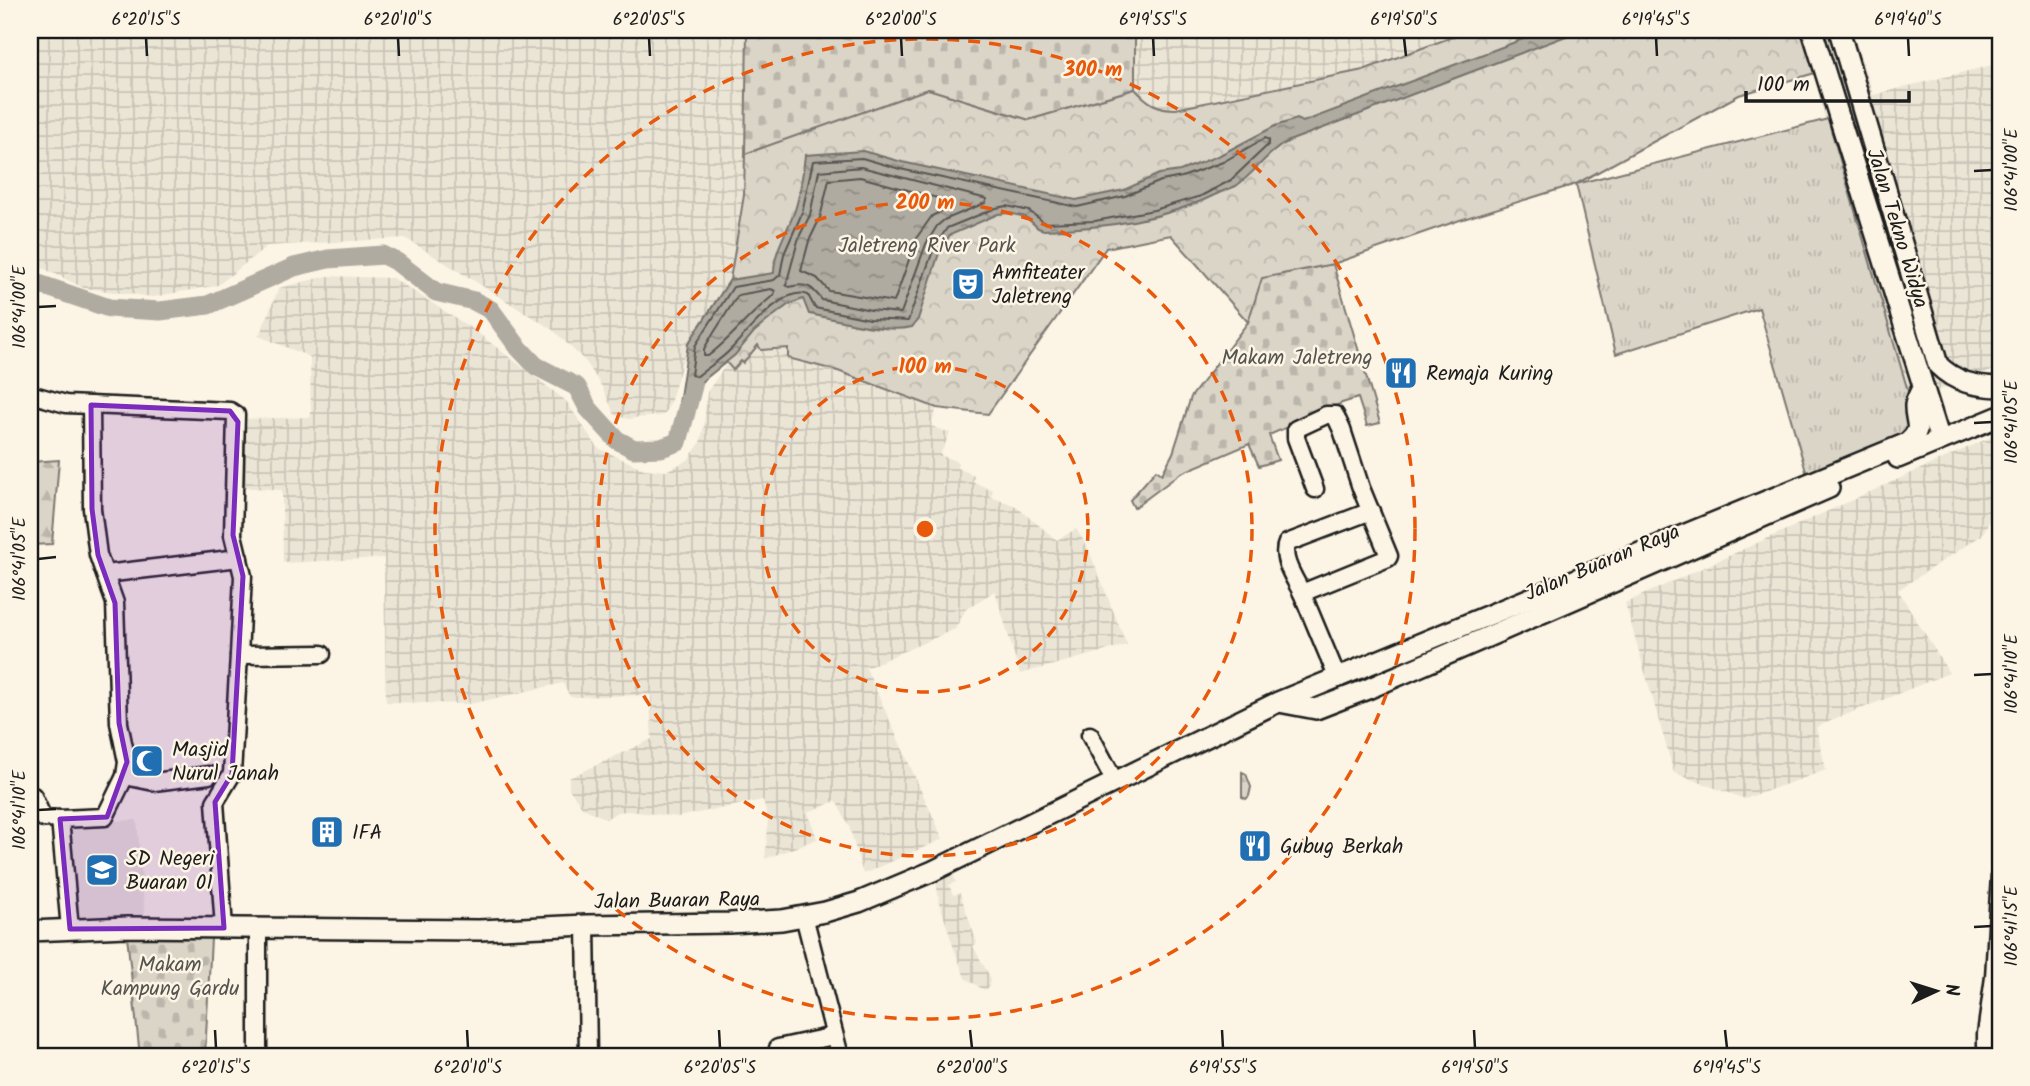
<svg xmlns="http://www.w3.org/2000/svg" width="2030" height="1086" font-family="Kalam,sans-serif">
	<defs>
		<pattern id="industrial-grid" width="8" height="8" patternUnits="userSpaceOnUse" patternTransform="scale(1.75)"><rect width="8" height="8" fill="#ebe5d6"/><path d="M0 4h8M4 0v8" fill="none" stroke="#c9c4b7"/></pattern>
		<pattern id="grass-tufts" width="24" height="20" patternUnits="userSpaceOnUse" patternTransform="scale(1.75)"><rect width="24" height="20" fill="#dbd5c8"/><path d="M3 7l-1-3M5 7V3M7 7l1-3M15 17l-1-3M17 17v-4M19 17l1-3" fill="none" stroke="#bbb6ab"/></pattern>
		<pattern id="forest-firs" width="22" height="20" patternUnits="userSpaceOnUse" patternTransform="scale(1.75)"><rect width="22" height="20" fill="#dbd5c8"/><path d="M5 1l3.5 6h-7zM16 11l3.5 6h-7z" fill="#bbb6ab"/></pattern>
		<pattern id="cemetery-stones" width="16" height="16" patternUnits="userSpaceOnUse" patternTransform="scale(1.75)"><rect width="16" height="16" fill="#dbd5c8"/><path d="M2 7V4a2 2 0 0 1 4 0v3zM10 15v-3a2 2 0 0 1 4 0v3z" fill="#bbb6ab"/></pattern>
		<pattern id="park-crowns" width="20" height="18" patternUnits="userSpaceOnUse" patternTransform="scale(1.75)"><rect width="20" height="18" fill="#dbd5c8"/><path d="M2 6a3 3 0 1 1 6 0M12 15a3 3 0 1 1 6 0" fill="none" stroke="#bbb6ab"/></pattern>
		<pattern id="water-ripples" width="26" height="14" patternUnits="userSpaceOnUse" patternTransform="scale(1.75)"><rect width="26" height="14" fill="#b0aba1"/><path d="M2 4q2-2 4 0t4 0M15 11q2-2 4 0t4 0" fill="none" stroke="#8e8a82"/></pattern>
	</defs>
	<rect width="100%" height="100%" fill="#fcf5e5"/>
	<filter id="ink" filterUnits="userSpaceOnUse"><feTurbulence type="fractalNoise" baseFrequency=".0143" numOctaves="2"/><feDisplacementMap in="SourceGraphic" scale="14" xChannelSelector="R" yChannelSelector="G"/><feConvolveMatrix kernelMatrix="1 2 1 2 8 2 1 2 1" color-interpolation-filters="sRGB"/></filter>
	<g filter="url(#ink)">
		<polygon fill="#ebe5d6" points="137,820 145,917 66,920 59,823"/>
		<g fill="url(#industrial-grid)">
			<polygon points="30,30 747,30 744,195 730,280 688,344 670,403 664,415 628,419 615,415 602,387 586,362 553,330 405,238 267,246 218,285 153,297 84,288 30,262"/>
			<polygon points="1135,30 1471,30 1363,70 1176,109 1161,109 1147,102 1135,89"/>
			<polygon points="1802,30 1852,30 1873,95 2000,63 2000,368 1899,405"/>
			<polygon points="327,276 393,278 474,330 566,401 598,448 644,469 666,471 688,460 700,443 704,426 707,392 727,363 734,369 741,361 743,363 759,345 761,350 788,348 788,358 838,371 937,408 931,426 950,433 940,455 958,462 957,468 974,475 973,482 993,490 991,497 1014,505 1057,540 1076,529 1087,546 1127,645 1020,674 995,591 966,609 955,629 866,668 943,839 863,874 849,826 836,801 808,812 817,839 765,859 768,820 763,800 678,817 629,811 617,812 606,819 583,808 569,789 569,778 652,739 651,695 570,697 563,683 470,704 386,702 384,558 283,563 282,490 239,487 242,419 311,417 310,357 259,336 279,288"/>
			<polygon points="2000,433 2000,499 1982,535 1898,590 1949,673 1816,727 1826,770 1745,799 1674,773 1625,603"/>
			<polygon points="951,869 956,882 949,885 953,895 960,893 977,943 973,946 989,975 990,981 988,988 984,990 965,978 952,943 939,901 935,875"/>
		</g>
		<polygon fill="url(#grass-tufts)" stroke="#7c7872" stroke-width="2" points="1828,119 1915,415 1906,434 1808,478 1759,308 1616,354 1576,184"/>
		<g fill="url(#forest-firs)" stroke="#7c7872" stroke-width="2">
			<polygon points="59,460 52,544 30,545 30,462"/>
			<polygon points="1242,772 1246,774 1251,787 1249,796 1246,799 1242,797"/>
		</g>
		<g fill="url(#cemetery-stones)" stroke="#7c7872" stroke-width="2">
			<polygon points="747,30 1135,30 1135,89 1029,120 928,89 745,154"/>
			<polygon points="1333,264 1380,423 1367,426 1358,398 1342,403 1269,435 1278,460 1259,466 1249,444 1181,473 1134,508 1130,500 1156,470 1162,474 1173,453 1191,397 1248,322 1261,278"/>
			<polygon points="127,936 211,938 205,1056 194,1056 171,1050 170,1056 140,1056"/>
		</g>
		<path fill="url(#park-crowns)" stroke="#7c7872" stroke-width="2" d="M 1471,30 L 1802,30 L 1815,73 L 1739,95 L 1576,184 L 1460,220 L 1333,264 L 1262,278 L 1248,322 L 1171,235 L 1106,248 L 988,414 L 937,408 L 838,371 L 788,358 L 788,348 L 761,350 L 758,345 L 743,363 L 741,361 L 733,370 L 727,363 L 688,344 L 730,280 L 744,195 L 745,154 L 928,89 L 1029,120 L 1135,89 C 1148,103 1157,109 1176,109 L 1363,70 Z"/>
		<path fill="url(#water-ripples)" stroke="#75726c" stroke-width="2" d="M 1547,30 L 1582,30 L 1289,141 C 1267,152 1256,172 1236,186 C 1231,188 1226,190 1221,192 C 1166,220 1105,228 1044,230 L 1038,228 L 1026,217 L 1008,213 L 998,214 L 950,235 L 940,250 L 918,319 L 912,327 C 884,334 838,319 809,314 L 803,299 L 788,305 L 772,317 L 754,332 L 735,355 L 700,383 L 690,417 L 679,404 L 688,344 L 730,280 L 774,273 C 774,249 788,231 795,210 C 801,192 803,173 805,155 L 863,151 L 902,162 L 1076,200 L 1124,190 L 1159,174 L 1180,171 L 1220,155 L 1275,126 L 1297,119 L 1303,122 Z"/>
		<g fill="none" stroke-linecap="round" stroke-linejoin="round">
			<g stroke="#575551" stroke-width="2">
				<path d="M 1265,138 L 1269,140 L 1269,144 L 1231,180 L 1201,196 L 1154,210 L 1095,221 L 1045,223 L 1029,211 L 1007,206 L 996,208 L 947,228 L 934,248 L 908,321 L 870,319 L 815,308 L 808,295 C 784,284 746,334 731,349 C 721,360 707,368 696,377 L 691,375 L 695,346 L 733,287 L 774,280 L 780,275 L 784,254 L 802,213 L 813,161 L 862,158 L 900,169 L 1077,207 L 1125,196 L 1161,181 L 1182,177 L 1223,162 Z"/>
				<path d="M 861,167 L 987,199 L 985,203 L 944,220 L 937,226 L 926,244 L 901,313 L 871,310 L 822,300 C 812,287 807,282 789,287 L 786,285 L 799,237 L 810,215 L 819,171 Z"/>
				<polygon points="860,177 952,202 951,206 932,216 917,237 894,302 829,291 817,278 801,271 809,241 820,218 829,180"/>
				<path d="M 771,289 L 775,291 L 774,295 C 750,313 732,338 708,356 L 704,356 L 704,349 L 708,342 L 738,295 Z"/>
			</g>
			<polyline stroke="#b0aba1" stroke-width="19" points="30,281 109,308 160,311 208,305 294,267 328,259 383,255 397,262 436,292 474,301 491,310 518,347 536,366 577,387 588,408 617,440 634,449 661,448 678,442 693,386"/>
			<defs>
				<g id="minor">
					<polyline points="30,394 66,404 230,411 236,415 233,535 243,576 239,655 232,774 215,802 224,928"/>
					<polyline points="1315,489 1296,438 1296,429 1326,415 1335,415 1342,430 1361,488 1389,556 1388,558 1302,593 1338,679"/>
					<polyline points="105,574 239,558"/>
					<path d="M 1302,593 C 1295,579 1280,558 1287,543 L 1371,511"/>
					<polyline points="239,655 322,654"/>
					<polyline points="1090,735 1114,780"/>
					<polyline points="125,776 154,782 209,775"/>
					<polyline points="30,796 33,796 43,818 60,819"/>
					<polyline points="804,916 840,1056"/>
					<polyline points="586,925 588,1056"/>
					<polyline points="70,929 60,819 105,817 125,776 127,762 119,723 115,603 98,555 92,509 91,405"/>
					<polyline points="258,1056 258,928"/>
					<polyline points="777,1056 778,1048 834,1036"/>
					<polyline points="1992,1056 1986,1046 1986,1034 1994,977 2000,875"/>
				</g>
				<g id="major">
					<polyline points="1812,30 1940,440"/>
					<path d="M 1839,30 L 1938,365 C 1956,383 1975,386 2000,387"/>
					<polyline points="1898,458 2000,416"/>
					<polyline points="1279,702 1316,709 1370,688 1829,488"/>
					<path d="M 30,931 L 127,927 L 479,930 L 586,925 L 730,923 L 782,920 L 825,912 L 859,902 L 933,871 L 1278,702 L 1907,443 C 1925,428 1914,423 1915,405 C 1916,399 1920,393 1922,388"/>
				</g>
			</defs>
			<use href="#minor" stroke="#1c1c1c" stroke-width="21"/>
			<use href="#major" stroke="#1c1c1c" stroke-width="24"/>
			<use href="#minor" stroke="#fcf5e5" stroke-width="16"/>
			<use href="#major" stroke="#fcf5e5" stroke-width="19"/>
		</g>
	</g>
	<path fill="#7b2cbf" fill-opacity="0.2" stroke="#7b2cbf" stroke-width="5" stroke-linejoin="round" d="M 91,405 L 230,411 L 238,422 L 233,535 L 243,576 L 232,774 L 215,802 L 224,928 L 70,929 L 60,819 L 107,817 L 127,762 L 119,723 L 115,603 L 98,555 L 92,509 Z"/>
	<path fill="none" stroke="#1c1c1c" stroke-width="2.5" d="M 146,38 L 147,56M 398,38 L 399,56M 649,38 L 650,56M 901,38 L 902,56M 1153,38 L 1154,56M 1404,38 L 1406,56M 1656,38 L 1657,56M 1908,38 L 1909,56M 1974,171 L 1992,170M 38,307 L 56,306M 1974,423 L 1992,422M 38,559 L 56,557M 1974,675 L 1992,674M 38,810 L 56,809M 1974,927 L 1992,926M 215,1030 L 216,1048M 467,1030 L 468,1048M 719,1030 L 720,1048M 970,1030 L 972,1048M 1222,1030 L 1223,1048M 1474,1030 L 1475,1048M 1725,1030 L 1727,1048"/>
	<g fill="none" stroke="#e8590c" stroke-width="3.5" stroke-dasharray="12 9">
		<circle cx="925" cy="529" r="163"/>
		<circle cx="925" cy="529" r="327"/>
		<circle cx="925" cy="529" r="490"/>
	</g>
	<defs>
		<symbol id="theatre-square" viewBox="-11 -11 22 22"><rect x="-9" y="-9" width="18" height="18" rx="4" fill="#1f6fb2" stroke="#fcf5e5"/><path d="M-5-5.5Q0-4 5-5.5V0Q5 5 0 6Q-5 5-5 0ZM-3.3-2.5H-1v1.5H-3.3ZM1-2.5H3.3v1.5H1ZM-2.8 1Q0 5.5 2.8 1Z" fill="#fff"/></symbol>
		<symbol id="restaurant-square" viewBox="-11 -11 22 22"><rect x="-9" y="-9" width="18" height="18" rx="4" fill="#1f6fb2" stroke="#fcf5e5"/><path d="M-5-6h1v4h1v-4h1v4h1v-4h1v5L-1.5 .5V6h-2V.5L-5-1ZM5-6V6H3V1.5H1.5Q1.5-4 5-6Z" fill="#fff"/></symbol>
		<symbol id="mosque-square" viewBox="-11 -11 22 22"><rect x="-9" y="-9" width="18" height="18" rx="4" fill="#1f6fb2" stroke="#fcf5e5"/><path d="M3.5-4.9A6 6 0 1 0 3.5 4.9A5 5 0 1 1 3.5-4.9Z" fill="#fff"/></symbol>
		<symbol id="building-square" viewBox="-11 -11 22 22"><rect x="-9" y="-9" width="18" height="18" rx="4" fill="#1f6fb2" stroke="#fcf5e5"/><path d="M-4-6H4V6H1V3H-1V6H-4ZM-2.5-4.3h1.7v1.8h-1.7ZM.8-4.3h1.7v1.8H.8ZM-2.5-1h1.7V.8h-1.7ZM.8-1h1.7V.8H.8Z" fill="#fff"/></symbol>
		<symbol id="school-square" viewBox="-11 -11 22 22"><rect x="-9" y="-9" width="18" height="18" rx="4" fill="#1f6fb2" stroke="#fcf5e5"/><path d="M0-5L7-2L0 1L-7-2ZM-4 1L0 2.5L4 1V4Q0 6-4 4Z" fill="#fff"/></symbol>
	</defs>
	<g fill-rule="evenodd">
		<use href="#theatre-square" x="949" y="265" width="38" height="38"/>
		<use href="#restaurant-square" x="1382" y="354" width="38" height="38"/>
		<use href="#mosque-square" x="128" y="742" width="38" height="38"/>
		<use href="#building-square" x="308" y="813" width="38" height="38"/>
		<use href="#restaurant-square" x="1236" y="827" width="38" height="38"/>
		<use href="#school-square" x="83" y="851" width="38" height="38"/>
	</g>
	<g text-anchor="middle" stroke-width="5" stroke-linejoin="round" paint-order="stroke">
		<g font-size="21" fill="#1c1c1c" stroke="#fcf5e5">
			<text transform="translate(1898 228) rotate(73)" y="7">Jalan Tekno Widya</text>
			<text transform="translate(1602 562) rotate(-23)" y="7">Jalan Buaran Raya</text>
			<text transform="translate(677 900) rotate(-1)" y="7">Jalan Buaran Raya</text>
		</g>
		<g font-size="21" fill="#555450" stroke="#fcf5e5">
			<text x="927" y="252">Jaletreng River Park</text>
			<text x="1297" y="364">Makam Jaletreng</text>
			<text x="170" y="971">Makam<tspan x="170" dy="24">Kampung Gardu</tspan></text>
		</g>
		<g font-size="21" fill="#1c1c1c" stroke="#fcf5e5" text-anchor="start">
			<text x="992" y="279">Amfiteater<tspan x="992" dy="24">Jaletreng</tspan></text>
			<text x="1426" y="380">Remaja Kuring</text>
			<text x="172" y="756">Masjid<tspan x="172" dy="24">Nurul Janah</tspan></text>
			<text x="352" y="839">IFA</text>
			<text x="1280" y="853">Gubug Berkah</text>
			<text x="126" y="865">SD Negeri<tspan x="126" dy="24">Buaran 01</tspan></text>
		</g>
	</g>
	<circle cx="925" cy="529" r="10" fill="#e8590c" stroke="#fcf5e5" stroke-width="3.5"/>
	<g font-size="21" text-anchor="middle" font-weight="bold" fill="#e8590c" stroke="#fcf5e5" stroke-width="5" stroke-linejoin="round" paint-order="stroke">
		<text x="1093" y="76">300 m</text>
		<text x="925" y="209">200 m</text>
		<text x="925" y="373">100 m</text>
	</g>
	<rect width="2030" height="1086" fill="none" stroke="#fcf5e5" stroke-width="77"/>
	<g transform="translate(1936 991) rotate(86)" stroke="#fcf5e5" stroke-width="5" paint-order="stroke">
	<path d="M0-5L12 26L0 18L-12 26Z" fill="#1c1c1c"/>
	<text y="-10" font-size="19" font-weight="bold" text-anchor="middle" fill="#1c1c1c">N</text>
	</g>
	<path d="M1746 91v10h163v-10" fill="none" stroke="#1c1c1c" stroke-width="3.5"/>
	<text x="1757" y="91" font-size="21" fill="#1c1c1c" stroke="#fcf5e5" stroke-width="5" paint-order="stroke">100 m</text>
	<rect x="38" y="38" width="1954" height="1010" fill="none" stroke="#1c1c1c" stroke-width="2.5"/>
	<g font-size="18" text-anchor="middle" fill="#1c1c1c">
		<text x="146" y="25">6°20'15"S</text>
		<text x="398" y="25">6°20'10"S</text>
		<text x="649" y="25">6°20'05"S</text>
		<text x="901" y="25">6°20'00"S</text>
		<text x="1153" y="25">6°19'55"S</text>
		<text x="1404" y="25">6°19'50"S</text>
		<text x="1656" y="25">6°19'45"S</text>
		<text x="1908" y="25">6°19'40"S</text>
		<text transform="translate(2011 170) rotate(-90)" y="6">106°41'00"E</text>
		<text transform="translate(19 307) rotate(-90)" y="6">106°41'00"E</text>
		<text transform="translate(2011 422) rotate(-90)" y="6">106°41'05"E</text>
		<text transform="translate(19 559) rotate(-90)" y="6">106°41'05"E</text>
		<text transform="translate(2011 674) rotate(-90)" y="6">106°41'10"E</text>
		<text transform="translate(19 810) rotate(-90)" y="6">106°41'10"E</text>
		<text transform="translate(2011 926) rotate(-90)" y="6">106°41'15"E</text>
		<text x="216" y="1073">6°20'15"S</text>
		<text x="468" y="1073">6°20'10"S</text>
		<text x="720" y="1073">6°20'05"S</text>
		<text x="972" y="1073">6°20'00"S</text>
		<text x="1223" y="1073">6°19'55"S</text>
		<text x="1475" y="1073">6°19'50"S</text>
		<text x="1727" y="1073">6°19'45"S</text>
	</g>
</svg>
